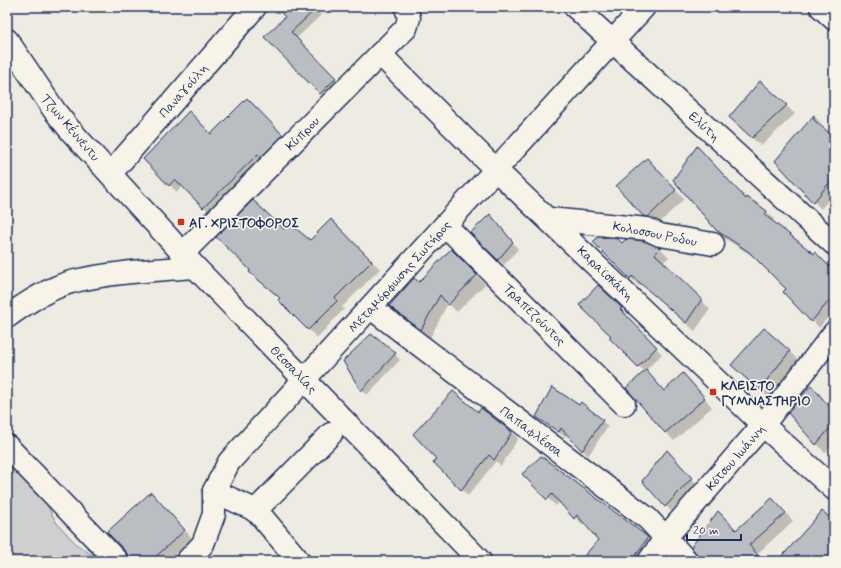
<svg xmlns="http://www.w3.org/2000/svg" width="841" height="568" font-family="Mynerve,sans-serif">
	<rect width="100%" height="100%" fill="#eeebe2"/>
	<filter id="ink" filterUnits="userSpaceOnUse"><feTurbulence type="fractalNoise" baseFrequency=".025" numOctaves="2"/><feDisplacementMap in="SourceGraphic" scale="8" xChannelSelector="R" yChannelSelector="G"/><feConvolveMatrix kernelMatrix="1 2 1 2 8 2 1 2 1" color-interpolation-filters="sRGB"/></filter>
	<g filter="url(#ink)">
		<polygon fill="#cfcfcf" stroke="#757f96" points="7,458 40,492 56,522 77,545 101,561 7,561"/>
		<g fill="#0003">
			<polygon points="277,7 313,7 321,15 296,39 341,84 326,99 265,37 287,17"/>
			<polygon points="760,82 795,114 761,146 738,125"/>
			<polygon points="247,100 289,143 211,214 183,186 177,192 144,159 211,135"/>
			<polygon points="814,116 821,123 821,127 831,136 834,133 834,193 821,209 776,161"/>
			<polygon points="655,167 684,199 657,225 653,224 644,215"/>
			<polygon points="747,198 767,212 774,219 773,221 834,272 834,310 819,328 787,289 757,259 724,238 716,230"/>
			<polygon points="490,215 518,249 504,265 472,233"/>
			<polygon points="331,220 380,269 342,307 344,309 317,338 279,300 281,299 250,272 284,231 310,241"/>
			<polygon points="595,242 622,245 643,242 661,249 669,257 663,263 710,309 695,331 642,284 639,286"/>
			<polygon points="451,250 485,284 457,312 448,303 430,338 390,306 419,284"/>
			<polygon points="598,287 627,314 625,316 662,354 645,371 665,392 692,383 712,407 674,441 627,388 645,372 611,338 612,336"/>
			<polygon points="789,351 798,360 768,397 732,365"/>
			<polygon points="395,354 400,360 367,395 362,390"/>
			<polygon points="811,387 834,412 834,442 825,453 789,413"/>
			<polygon points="478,413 512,432 518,439 501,466 496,461 468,496 435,462"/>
			<polygon points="537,417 602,421 608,426 588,456 567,433 565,437"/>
			<polygon points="672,457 697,484 671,511 666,506"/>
			<polygon points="523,474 647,538 655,545 644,561 581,561 599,540 585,523 583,525 560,501 556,506"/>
			<polygon points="159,502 193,539 168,561 133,561 108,532"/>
			<polygon points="780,507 793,521 757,554 763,561 705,561 736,532"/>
			<polygon points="834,522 834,561 788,561"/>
		</g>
		<g fill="#babdc2" stroke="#1b2f5e">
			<polygon points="276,7 318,7 291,32 336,78 320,94 264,37 285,17"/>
			<polygon points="760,81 787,105 752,138 729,117"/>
			<polygon points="247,98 283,135 261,157 258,154 203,208 175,179 169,186 143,159 189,111 211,134"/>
			<polygon points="814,115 814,120 834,137 834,177 813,203 775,161"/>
			<polygon points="697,146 746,199 747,197 767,211 765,215 814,254 815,252 834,271 834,295 811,322 783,292 786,289 749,252 716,230 673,180"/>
			<polygon points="647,158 676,190 648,217 643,216 616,186"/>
			<polygon points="253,200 284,229 289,223 310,240 331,219 372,261 335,298 337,301 308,330 278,300 280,298 249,272 250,270 216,237"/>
			<polygon points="490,214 513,242 498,260 470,233"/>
			<polygon points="598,237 618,239 622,243 626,239 644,241 661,248 655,254 702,299 686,323 632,276 630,279 593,242"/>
			<polygon points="451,249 477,275 448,305 440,295 421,330 389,306 414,278 419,282"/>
			<polygon points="598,285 622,308 620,309 657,347 638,367 609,338 611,336 579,305"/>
			<polygon points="764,328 790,351 759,390 731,365"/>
			<polygon points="371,334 396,353 361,391 343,361"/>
			<polygon points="646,370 664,391 683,373 705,398 665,433 626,388"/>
			<polygon points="811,385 834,412 834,423 816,445 788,413"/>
			<polygon points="552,387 579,405 581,402 603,420 582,451 561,428 559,432 536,417"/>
			<polygon points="453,391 478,412 481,408 512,432 494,460 489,455 461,490 433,462 436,459 413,434"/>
			<polygon points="667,450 692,478 665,507 642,481"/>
			<polygon points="541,456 648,537 632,561 580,561 598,540 577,515 574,519 552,494 547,500 522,474"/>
			<polygon points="151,492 185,530 151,561 132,561 126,552 107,532"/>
			<polygon points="772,498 786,513 749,545 758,555 750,561 702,561 691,547 718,511 736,530"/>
			<polygon points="822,511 834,521 834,556 830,561 778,561"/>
		</g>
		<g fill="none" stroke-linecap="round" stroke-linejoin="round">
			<defs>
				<g id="minor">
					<polyline points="575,7 834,244"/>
					<polyline points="821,7 834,19"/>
					<polyline points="7,40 54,110 70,130 195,267 480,561"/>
					<polyline points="380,54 495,169 763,425 834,489"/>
					<polyline points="111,173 255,7"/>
					<polyline points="550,219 647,229 660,235 713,244"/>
					<polyline points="445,225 624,404"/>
					<polyline points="183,253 406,28 409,18 406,7"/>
					<polyline points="371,308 648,519 687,561"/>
					<path d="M 7,317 C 26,303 47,289 71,282 C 110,272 155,270 195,267"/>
					<polyline points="7,446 117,561"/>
					<polyline points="214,491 257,511 299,561"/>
					<polyline points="255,511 331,434"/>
					<polyline points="187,561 203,544 214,514 214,491 229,462 644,7"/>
					<polyline points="649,561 666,537 763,425 834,333"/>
				</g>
			</defs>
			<use href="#minor" stroke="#1b2f5e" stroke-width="25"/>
			<use href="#minor" stroke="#f7f3e8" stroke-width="22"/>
		</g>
	</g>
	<g fill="#c8321e" stroke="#f7f3e8" stroke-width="1.5">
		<rect x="177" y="218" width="8" height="8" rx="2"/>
		<rect x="709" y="388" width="8" height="8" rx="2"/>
	</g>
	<g text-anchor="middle" stroke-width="3.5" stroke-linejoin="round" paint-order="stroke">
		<g font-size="13" fill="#1b2f5e" stroke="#f7f3e8">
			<text transform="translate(183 90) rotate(-49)" y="5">Παναγούλη</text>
			<text transform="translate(705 126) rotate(43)" y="5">Ελύτη</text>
			<text transform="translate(71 127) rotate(50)" y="5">Τζων Κέννεντυ</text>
			<text transform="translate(302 133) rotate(-45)" y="5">Κύπρου</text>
			<text transform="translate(655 233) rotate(11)" y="5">Κολοσσου Ροδου</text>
			<text transform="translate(606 273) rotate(44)" y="5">Καραϊσκάκη</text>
			<text transform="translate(399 276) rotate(-48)" y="5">Μεταμόρφωσης Σωτήρος</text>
			<text transform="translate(535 314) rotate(45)" y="5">Τραπεζούντος</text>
			<text transform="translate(294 369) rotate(46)" y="5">Θεσσαλίας</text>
			<text transform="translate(532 431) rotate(37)" y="5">Παπαφλέσσα</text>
			<text transform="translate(735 457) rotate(-49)" y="5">Κότσου Ιωάννη</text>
		</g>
		<g font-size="13" font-weight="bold" fill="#1b2f5e" stroke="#f7f3e8" text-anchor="start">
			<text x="189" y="227">ΑΓ. ΧΡΙΣΤΟΦΟΡΟΣ</text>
			<text x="721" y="390">ΚΛΕΙΣΤΟ<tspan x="721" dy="15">ΓΥΜΝΑΣΤΗΡΙΟ</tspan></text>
		</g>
	</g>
	<rect width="841" height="568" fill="none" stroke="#f7f3e8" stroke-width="24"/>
	<rect x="12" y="12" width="817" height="544" fill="none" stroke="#1b2f5e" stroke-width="1.5" filter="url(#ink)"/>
	<path d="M687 534v6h54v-6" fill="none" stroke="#1b2f5e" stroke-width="2"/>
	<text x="693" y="534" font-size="12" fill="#1b2f5e" stroke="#f7f3e8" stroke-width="3" paint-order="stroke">20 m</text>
</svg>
